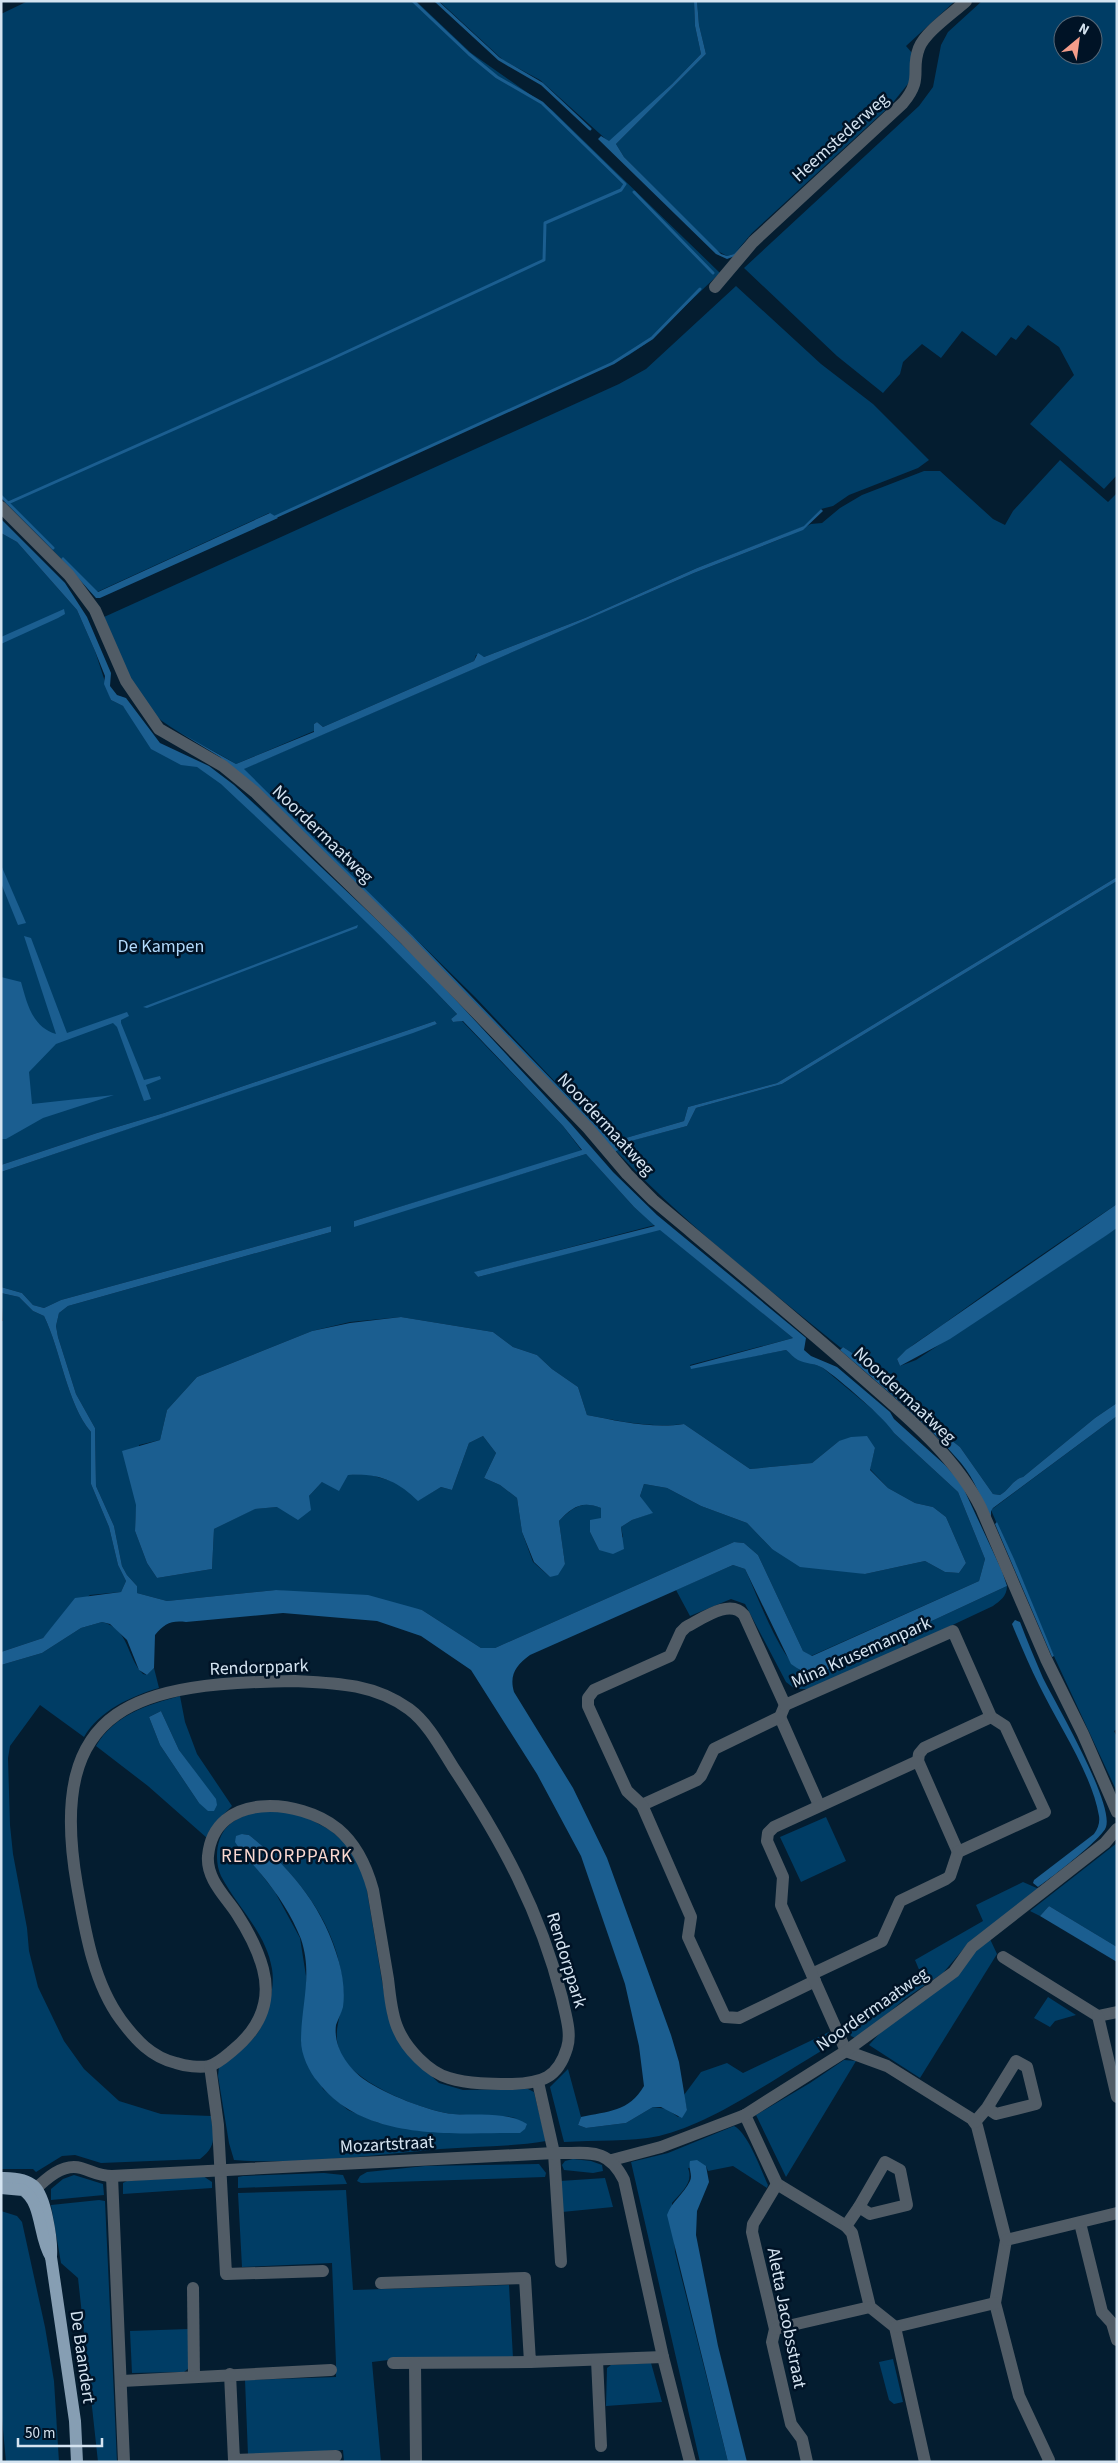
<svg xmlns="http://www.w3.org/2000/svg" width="1118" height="2463" font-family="'Source Sans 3',sans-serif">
	<rect width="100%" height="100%" fill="#041d30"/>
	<g fill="#003d65" fill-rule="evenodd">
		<polygon points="28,1 416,1 471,53 552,110 720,273 645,344 629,355 549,393 275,517 269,513 97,592 63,558 61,559 1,494 1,14"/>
		<polygon points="439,1 694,1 695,26 701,54 672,84 609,142 540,80 503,60"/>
		<polygon points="697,1 955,1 906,46 913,54 911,80 891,105 752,233 734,254 727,256 714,249 624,157 616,144 706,54 699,25"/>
		<path d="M 982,1 L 1117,1 L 1117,475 L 1104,489 L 1030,424 L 1074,375 L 1059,347 L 1028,325 L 1016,340 L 1011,337 L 996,356 L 962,331 L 941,358 L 922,344 L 903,362 L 900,374 L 883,393 L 837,356 L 744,268 L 919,106 L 933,87 L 941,45 L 948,32 ZM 1063,25 L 1093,25 L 1093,55 L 1063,55 Z"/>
		<path d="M 736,286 L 821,364 L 873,404 L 929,460 L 918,468 L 849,495 L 833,506 L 821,509 L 805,526 L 697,568 L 585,618 L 484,657 L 476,655 L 474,661 L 323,727 L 317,722 L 314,724 L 314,731 L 236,764 C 212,749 185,738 162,721 C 134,700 118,648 104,617 L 619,384 L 646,369 Z"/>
		<polygon points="1060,460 1108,502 1117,493 1117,877 777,1083 688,1107 684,1121 612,1142 475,997 243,769 694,573 783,538 811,524 822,523 840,508 862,495 924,471 940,471 993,519 1005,525 1013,511"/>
		<path d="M 1,533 L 17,542 L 77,610 L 95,651 L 111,700 L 123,706 L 163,748 L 239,790 L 266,814 L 301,848 L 366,920 L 457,1014 L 451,1019 L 453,1022 L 462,1021 L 563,1126 L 582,1151 L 354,1221 L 354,1226 L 586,1154 L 634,1207 L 655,1225 L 475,1272 L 478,1277 L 660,1229 L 793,1338 L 690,1365 L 691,1368 L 786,1350 C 800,1362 807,1360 823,1368 L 890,1424 L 894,1433 L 958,1492 L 985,1559 L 979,1581 L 811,1656 L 803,1651 L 758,1555 L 744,1543 L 734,1542 L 495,1648 L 481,1648 L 422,1610 L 276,1590 L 167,1601 L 137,1593 L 137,1586 L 127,1575 L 122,1566 L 114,1526 L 96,1486 L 95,1428 L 76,1394 L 58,1337 L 56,1326 L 59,1313 L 68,1306 L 331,1232 L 331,1226 L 61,1300 L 44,1308 L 33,1305 L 22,1293 L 1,1287 L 1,1172 L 437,1024 L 435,1021 L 164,1113 L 97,1133 L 1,1165 ZM 401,1317 L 493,1332 L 513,1347 L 537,1355 L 552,1369 L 578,1387 L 587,1415 C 618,1421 652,1428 684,1424 L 750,1469 L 812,1463 L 839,1441 L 875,1448 L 870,1469 L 888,1488 L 915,1503 L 933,1507 L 946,1517 L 966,1563 L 959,1573 L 945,1572 L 925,1561 L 865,1574 L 772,1549 L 747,1523 L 701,1506 L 667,1488 L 644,1484 L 640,1496 L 652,1513 L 632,1520 L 621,1527 L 623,1537 L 599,1550 L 590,1532 L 601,1518 L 601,1508 C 582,1500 572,1508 559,1521 L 565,1564 L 550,1577 L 533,1562 L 522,1532 L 517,1498 L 500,1485 L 484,1478 L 496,1453 L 483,1436 L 469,1443 L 452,1490 L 441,1487 L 419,1500 L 402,1484 L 367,1474 L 348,1475 L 322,1482 L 309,1496 L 277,1507 L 254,1509 L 214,1529 L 212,1569 L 157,1578 L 147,1563 L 135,1531 L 139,1445 L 160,1440 L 167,1410 L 197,1377 L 312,1331 L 350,1322 Z"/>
		<path d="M 1117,881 L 1117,1204 C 1060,1242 1004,1280 949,1320 C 932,1333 912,1343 897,1359 L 900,1366 L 916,1360 L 1117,1228 L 1117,1403 L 1095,1418 L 1023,1477 C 1013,1479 1009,1490 1000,1495 L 993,1494 L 960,1447 L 937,1429 L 863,1360 L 843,1347 L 841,1348 C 764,1285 685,1224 616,1151 L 615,1145 L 687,1126 L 696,1108 L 782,1084 Z"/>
		<path d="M 1,1293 L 19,1297 L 33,1311 L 44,1316 C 61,1351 67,1404 91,1432 L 91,1484 L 109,1527 L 118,1565 L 126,1581 L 121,1592 L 90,1595 L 61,1618 L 43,1638 L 1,1652 L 1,1321 L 3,1321 Z"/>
		<polygon points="1117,1416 1117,1729 1114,1731 1117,1737 1117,1792 1046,1639 991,1510"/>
		<path d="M 733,1565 L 745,1569 C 756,1592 780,1658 800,1670 C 807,1675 814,1673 822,1672 L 1007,1586 C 1007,1596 1000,1601 993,1606 L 893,1653 L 807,1689 L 795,1689 L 786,1682 L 745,1604 L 731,1599 L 690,1616 L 676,1590 Z"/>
		<path d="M 102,1622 C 130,1629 126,1657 143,1674 L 147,1675 L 154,1668 L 159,1688 C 131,1696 99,1711 84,1737 L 40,1705 L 10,1746 L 8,1758 L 10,1825 L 13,1854 L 27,1928 L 29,1951 L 38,1987 L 64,2041 L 84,2069 L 119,2101 L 161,2114 L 211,2116 C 213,2136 218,2145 200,2159 L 101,2163 L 75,2155 L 62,2156 L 36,2172 L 33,2169 L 1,2169 L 1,1665 L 42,1653 L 81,1628 Z"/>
		<path d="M 180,1696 L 185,1722 L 197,1754 L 232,1806 L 220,1818 L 207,1838 L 148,1786 L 96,1746 C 114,1715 147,1705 180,1696 ZM 161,1711 L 179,1750 L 193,1769 L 199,1803 L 160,1745 L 149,1717 Z"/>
		<path d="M 259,1810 L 300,1814 L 330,1830 L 351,1848 L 365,1879 L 388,2017 L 426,2071 L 439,2083 L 463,2090 L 528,2089 L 534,2092 L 546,2141 C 511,2147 476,2146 440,2149 C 375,2155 299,2165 234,2160 L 229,2143 L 218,2076 L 219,2067 C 233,2051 253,2046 262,2025 C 269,2010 275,1986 272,1969 C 266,1932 237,1907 221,1876 C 214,1861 216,1837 228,1826 C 236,1818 248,1815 259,1810 ZM 242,1834 L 249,1835 C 296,1872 339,1925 343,1988 C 345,2015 328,2031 343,2058 C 359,2085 422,2110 452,2114 C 473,2116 495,2116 516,2117 L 420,2130 L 379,2123 L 348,2110 L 323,2089 L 301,2042 L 306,2001 L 306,1976 L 300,1938 L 275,1892 L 261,1874 Z"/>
		<polygon points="826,1817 846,1861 801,1882 780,1837"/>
		<polygon points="1117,1843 1117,1947 1049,1906 1040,1916 1030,1911"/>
		<polygon points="1023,1882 1039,1889 966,1946 943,1973 906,1998 866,2032 855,2038 851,2036 844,2023 885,2004 885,1998 923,1979 915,1960 983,1921 976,1905"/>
		<polygon points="990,1939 997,1954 920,2078 869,2045 880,2033"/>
		<polygon points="1048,1997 1076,2015 1055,2021 1050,2027 1034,2018"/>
		<path d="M 829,2032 L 835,2043 C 783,2072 716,2123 659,2136 C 629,2142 595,2140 564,2142 L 550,2087 L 568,2069 L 581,2117 L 578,2125 L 586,2128 L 626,2123 L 653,2107 L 667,2109 L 678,2117 L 687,2110 L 684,2095 L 701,2072 L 727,2063 L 743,2073 Z"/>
		<polygon points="844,2060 856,2061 786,2177 756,2115 810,2083"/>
		<path d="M 734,2126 C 748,2133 761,2170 768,2185 L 767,2188 L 733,2166 L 708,2171 L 706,2166 L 688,2168 C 694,2183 681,2192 672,2203 L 675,2252 L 728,2462 L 700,2462 L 631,2162 L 668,2153 Z"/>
		<polygon points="573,2159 591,2161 602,2165 603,2171 593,2173 564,2170 562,2165 565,2161"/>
		<polygon points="539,2164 546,2173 545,2177 361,2183 357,2181 360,2176 367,2172 425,2166"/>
		<polygon points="324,2173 343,2175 347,2184 238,2188 238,2177 243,2176"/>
		<polygon points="74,2175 103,2184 104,2195 51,2200 51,2189 63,2179"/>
		<polygon points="203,2176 212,2182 212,2188 123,2194 123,2183 127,2181"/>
		<polygon points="605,2178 613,2207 562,2212 560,2181"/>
		<polygon points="346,2190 353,2290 509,2285 513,2358 404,2358 372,2362 381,2462 344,2462 343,2450 248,2455 245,2380 336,2377 336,2363 332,2263 242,2267 238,2193"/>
		<polygon points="99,2200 105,2201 117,2462 98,2462 78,2278 61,2263 51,2205"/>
		<polygon points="1,2211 17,2216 22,2222 45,2327 54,2381 59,2462 6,2462 1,2407"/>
		<polygon points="189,2329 189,2368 184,2372 132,2373 130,2331"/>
		<polygon points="893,2359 903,2402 894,2404 889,2400 879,2362"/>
		<polygon points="651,2363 662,2402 606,2406 607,2368 611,2365"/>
	</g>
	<g fill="#1b5e90">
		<polygon points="694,1 697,1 699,25 706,54 616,144 624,157 721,254 727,256 734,254 756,231 735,256 727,259 716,254 598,139 601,136 609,141 672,84 701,54 695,26"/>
		<polygon points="821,509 823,511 803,530 694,573 244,769 412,935 612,1142 684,1121 688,1107 777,1083 1117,877 1117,881 782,1084 696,1108 687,1126 616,1145 618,1150 615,1152 220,757 179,732 236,764 314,732 314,724 317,722 323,727 474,661 478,653 484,657 585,618 697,568 804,526"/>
		<polygon points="270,513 278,518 100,598 96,598 61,559 63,557 98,592"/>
		<path d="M 1,519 L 65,583 L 87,617 L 111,673 L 110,686 L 117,695 L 126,698 L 160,743 L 209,766 L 234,785 L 375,918 L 428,970 L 571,1124 L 613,1172 L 657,1215 L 806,1338 L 804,1350 L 811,1356 L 837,1367 L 890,1412 L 894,1419 L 945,1465 L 961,1483 L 1002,1571 L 1007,1586 L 822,1672 C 809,1675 802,1672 791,1664 L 745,1569 L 733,1565 L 530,1655 C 516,1665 509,1675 514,1692 L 573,1788 L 607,1858 L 671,2035 L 679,2062 L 687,2110 L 682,2118 L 661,2107 L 653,2107 L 626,2123 L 586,2128 L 578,2125 L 581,2117 C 608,2111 629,2112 644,2086 L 639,2046 L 625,1984 L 581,1856 L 537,1774 L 471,1670 L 421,1636 L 377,1621 L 283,1613 L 186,1622 C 171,1620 164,1624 155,1635 L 154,1668 L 147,1675 L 139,1670 L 127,1640 L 110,1624 L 102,1622 L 81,1628 L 42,1653 L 1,1665 L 1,1652 L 43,1638 L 75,1598 L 121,1592 L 126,1581 L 118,1565 L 109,1527 L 91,1484 L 91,1432 C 67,1404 61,1351 44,1316 L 33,1311 L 19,1297 L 1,1293 L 1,1287 L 22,1293 L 33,1305 L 44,1308 L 61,1300 L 331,1226 L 331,1232 L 68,1306 L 59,1313 L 56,1326 L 58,1337 L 76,1394 L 95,1428 L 96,1486 L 114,1526 L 122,1566 L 127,1575 L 137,1586 L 137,1593 L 167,1601 L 276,1590 L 368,1595 L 422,1610 L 481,1648 L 495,1648 L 734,1542 L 744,1543 L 758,1555 L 803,1651 L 812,1656 L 979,1581 L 985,1559 L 958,1492 L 894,1433 C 887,1420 838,1378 823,1368 C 815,1363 806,1364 798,1360 C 794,1358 790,1353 786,1350 L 691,1369 L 690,1366 L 793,1338 L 660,1230 L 478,1277 L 474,1272 L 655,1226 L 634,1207 L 586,1154 L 354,1227 L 354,1221 L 582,1150 L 563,1126 L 463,1021 L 453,1022 L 451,1019 L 457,1014 C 381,934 301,859 221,784 L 197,767 L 181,765 L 151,749 L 123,706 L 111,700 L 104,684 L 105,676 L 95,651 L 77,610 L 17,542 L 1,533 Z"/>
		<polygon points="64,609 65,614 58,618 1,644 1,637"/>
		<polygon points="1,865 26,923 18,925 1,883"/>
		<polygon points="358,925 357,928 147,1008 143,1007"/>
		<path d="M 24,936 L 31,938 L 67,1033 L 127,1012 L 129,1016 L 121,1020 L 121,1023 L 144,1080 L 160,1076 L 161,1079 L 146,1085 L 151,1099 L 144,1101 L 117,1027 L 113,1023 L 56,1044 L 29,1072 L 32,1104 L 114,1095 L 43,1118 L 6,1139 L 1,1139 L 1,977 L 21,982 C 27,1003 32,1027 56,1034 Z"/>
		<polygon points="435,1021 437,1024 413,1033 1,1172 1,1165 97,1133 164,1113"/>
		<polygon points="1117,1204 1117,1228 1107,1235 950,1339 900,1366 897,1359 906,1350"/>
		<path d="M 401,1317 L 493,1332 L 513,1347 L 537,1355 L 552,1369 L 578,1387 L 587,1415 C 618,1421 652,1429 684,1424 L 750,1469 L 812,1463 L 839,1441 L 851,1437 L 867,1436 L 875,1448 L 870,1470 L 888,1488 L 915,1503 L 933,1507 L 946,1517 L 966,1563 L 959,1573 L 945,1572 L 925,1561 L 865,1574 L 800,1567 L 772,1549 L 747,1523 L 701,1506 L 667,1488 L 644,1484 L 640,1496 L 653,1513 L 632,1520 L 621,1527 L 624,1549 L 613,1554 L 599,1550 L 590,1532 L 590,1520 L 601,1518 L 601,1508 C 582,1500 572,1507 559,1521 L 565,1564 L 558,1575 L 550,1577 L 534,1562 L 522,1532 L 517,1498 L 500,1485 L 484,1478 L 496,1453 L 483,1436 L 469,1443 L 452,1490 L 441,1487 L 418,1501 C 397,1480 378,1473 348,1475 L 339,1491 L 322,1482 L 309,1496 L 311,1510 L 298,1520 L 277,1507 L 255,1509 L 214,1529 L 212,1569 L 157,1578 L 147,1563 L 135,1531 L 136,1505 L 122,1451 L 160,1440 L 167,1410 L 197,1377 L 312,1331 L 350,1323 Z"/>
		<path d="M 843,1347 L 863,1360 L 937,1429 L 960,1447 L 993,1494 L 1000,1495 C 1009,1490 1013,1479 1023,1477 L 1095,1418 L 1117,1403 L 1117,1416 L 993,1508 L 991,1511 L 991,1517 C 981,1499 975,1480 961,1463 C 926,1422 881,1386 840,1350 Z"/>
		<polygon points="997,1522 1014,1559 1054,1656 1052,1657 995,1524"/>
		<path d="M 1015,1620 L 1020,1622 C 1027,1641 1035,1659 1043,1678 C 1056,1704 1114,1803 1106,1827 C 1103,1838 1051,1878 1038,1887 L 1033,1883 L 1034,1880 L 1094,1834 C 1098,1828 1100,1823 1099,1816 C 1092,1774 1058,1724 1039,1685 C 1030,1667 1022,1648 1014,1629 L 1012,1624 Z"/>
		<polygon points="161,1711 179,1750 216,1799 217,1805 214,1811 208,1811 199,1803 160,1745 149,1717"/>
		<path d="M 242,1834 L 249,1835 C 292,1869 324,1908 339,1962 C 343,1976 345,1993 343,2007 C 341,2014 338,2019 336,2025 C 333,2047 348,2068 365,2080 C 383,2093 430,2112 453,2114 C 477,2116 506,2111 527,2124 L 525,2129 L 520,2133 C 453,2133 364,2142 318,2082 C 309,2072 301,2054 301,2041 C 301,2005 313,1975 301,1939 C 292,1916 277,1893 261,1874 C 252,1863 242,1853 235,1842 L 236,1836 Z"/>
		<polygon points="1049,1906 1117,1947 1117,1962 1040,1916"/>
		<path d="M 697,2160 L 706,2166 L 709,2182 L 697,2211 L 696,2235 L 718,2346 L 747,2462 L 728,2462 L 667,2215 C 672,2201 684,2194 690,2181 C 693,2175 688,2169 690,2161 Z"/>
	</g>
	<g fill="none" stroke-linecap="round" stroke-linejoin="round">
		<g stroke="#1b5e90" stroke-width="3">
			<polyline points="436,1 499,59 542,84 590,129"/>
			<polyline points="634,192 713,273"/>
			<polyline points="1,496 8,503 327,361 544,260 545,223 621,190 625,184 542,103 497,77 469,54 413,1"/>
			<polyline points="8,503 53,548"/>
			<polyline points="275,517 613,363 652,338 700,289"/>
		</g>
		<g stroke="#515c66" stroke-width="12">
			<path d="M 715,287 L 753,242 L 903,103 C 924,78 910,71 919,48 C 925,32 953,13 966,1"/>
			<path d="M 1,507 L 69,575 L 95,610 L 126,681 L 159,729 L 223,766 L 255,792 L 406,940 L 588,1128 L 627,1174 L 653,1200 C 721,1257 789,1313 856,1372 C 901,1412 954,1453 981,1508 L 1046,1659 L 1083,1734 L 1117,1812"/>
			<path d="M 295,1681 C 337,1683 374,1684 409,1709 C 428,1723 441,1748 453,1767 C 502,1841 540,1911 562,1998 C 565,2013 572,2033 567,2048 C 558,2078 542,2083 512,2084 C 492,2084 469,2084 449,2078 C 428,2072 406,2048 398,2029 C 391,2014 390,1994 388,1979 C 383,1949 378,1920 373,1890 C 367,1868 356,1844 338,1829 C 300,1798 214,1791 208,1856 C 206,1879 226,1897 237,1914 C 248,1931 258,1950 263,1969 C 272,2003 258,2030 232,2051 C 226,2056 217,2064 209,2066 C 200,2068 185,2066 176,2063 C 151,2057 136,2040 121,2020 C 93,1982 85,1930 77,1885 C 45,1701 141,1683 295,1681 Z"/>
			<polyline points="780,1717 819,1805"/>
			<polyline points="642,1805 697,1780 701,1776 714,1749 780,1717 785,1705"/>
			<polyline points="958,1852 918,1761 919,1754 924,1748 991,1717"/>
			<polyline points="1003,1957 1098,2016 1117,2012"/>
			<path d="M 812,1974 L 882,1941 L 900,1901 L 946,1879 L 950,1876 L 958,1852 L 1045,1812 L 1005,1726 L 991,1717 L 953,1631 L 785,1705 L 744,1615 C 730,1598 702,1619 686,1627 L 681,1632 L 670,1656 L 594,1690 L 588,1698 L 588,1706 L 627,1791 L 642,1805 L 691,1917 L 688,1937 L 725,2017 L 739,2018 L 815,1981"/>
			<polyline points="1098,2016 1117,2097"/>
			<polyline points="846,2051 887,2066 972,2119 977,2126 1006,2240 995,2303 1019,2396 1049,2460 1048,2462"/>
			<polyline points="846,2051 781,1905 783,1877 767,1841 768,1833 774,1827 918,1761"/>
			<polyline points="210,2066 218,2125 226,2274 323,2271"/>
			<polyline points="538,2082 554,2153 561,2262"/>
			<polyline points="745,2115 777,2184 846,2226"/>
			<polyline points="975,2122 987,2108 1016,2061 1027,2067 1036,2104 996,2114 987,2108"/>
			<polyline points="612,2160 661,2147 745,2115 846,2051 954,1972 972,1947 1105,1843 1117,1829"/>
			<polygon points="885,2162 900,2170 907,2205 870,2214 859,2207"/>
			<polyline points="112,2176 124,2462"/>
			<polyline points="777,2184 753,2224 752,2232 775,2329 772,2342 791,2424 802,2439 807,2462"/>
			<path d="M 29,2195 C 42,2183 61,2162 81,2168 C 92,2171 99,2176 112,2176 L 554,2153 C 588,2154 607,2146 624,2180 L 663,2357 L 690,2462"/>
			<polyline points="859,2207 846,2226 852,2233 870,2307 895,2327 925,2462"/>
			<polyline points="1080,2223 1102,2312 1112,2323 1117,2340"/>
			<polyline points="1006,2240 1117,2213"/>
			<polyline points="381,2283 525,2278 530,2362 663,2357"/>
			<polyline points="193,2288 194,2376"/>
			<polyline points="895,2327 995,2303"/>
			<polyline points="775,2329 870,2307"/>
			<polyline points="597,2360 601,2446"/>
			<polyline points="393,2363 530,2362"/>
			<polyline points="415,2363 416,2462"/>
			<polyline points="230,2374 234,2460 336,2456"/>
			<polyline points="122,2381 331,2370"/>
		</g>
		<g stroke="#869eb3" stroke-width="12">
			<path d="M 1,2178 C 34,2177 41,2188 47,2218 C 50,2232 52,2243 51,2257 L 75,2421 L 77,2462"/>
			<path d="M 1,2188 L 23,2190 C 43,2203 38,2237 51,2257"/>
		</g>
	</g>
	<g text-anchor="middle" stroke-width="5" stroke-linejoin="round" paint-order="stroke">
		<g font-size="18" fill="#d5e4f1" stroke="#001326">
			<text transform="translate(840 137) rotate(-42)" y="6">Heemstederweg</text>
			<text transform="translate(323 834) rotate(44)" y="6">Noordermaatweg</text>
			<text transform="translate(606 1124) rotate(47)" y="6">Noordermaatweg</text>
			<text transform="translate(905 1395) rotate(43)" y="6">Noordermaatweg</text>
			<text transform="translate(861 1652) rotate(-24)" y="6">Mina Krusemanpark</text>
			<text transform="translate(259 1667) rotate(-2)" y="6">Rendorppark</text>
			<text transform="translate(567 1960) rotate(73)" y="6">Rendorppark</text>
			<text transform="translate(872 2009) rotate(-35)" y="6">Noordermaatweg</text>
			<text transform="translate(387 2144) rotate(-3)" y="6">Mozartstraat</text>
			<text transform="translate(787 2318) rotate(79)" y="6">Aletta Jacobsstraat</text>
			<text transform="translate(83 2357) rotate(82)" y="6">De Baandert</text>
		</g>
		<g font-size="18" fill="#b2dafc" stroke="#001326">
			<text x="161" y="952">De Kampen</text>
		</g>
		<g font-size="19" letter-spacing="1" fill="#fbd8d1" stroke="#001326">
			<text x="287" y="1862">RENDORPPARK</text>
		</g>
	</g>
	<rect width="1118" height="2463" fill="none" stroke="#d5e4f1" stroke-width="5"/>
	<g transform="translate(1078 40) rotate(29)"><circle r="24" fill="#001326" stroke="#556777"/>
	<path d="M0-4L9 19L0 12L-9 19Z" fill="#f49d8b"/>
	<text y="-8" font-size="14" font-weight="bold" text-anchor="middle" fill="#d5e4f1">N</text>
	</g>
	<path d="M18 2438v8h84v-8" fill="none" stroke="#d5e4f1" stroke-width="2.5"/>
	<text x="25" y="2438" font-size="15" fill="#d5e4f1" stroke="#001326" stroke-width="4" paint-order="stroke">50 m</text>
</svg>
